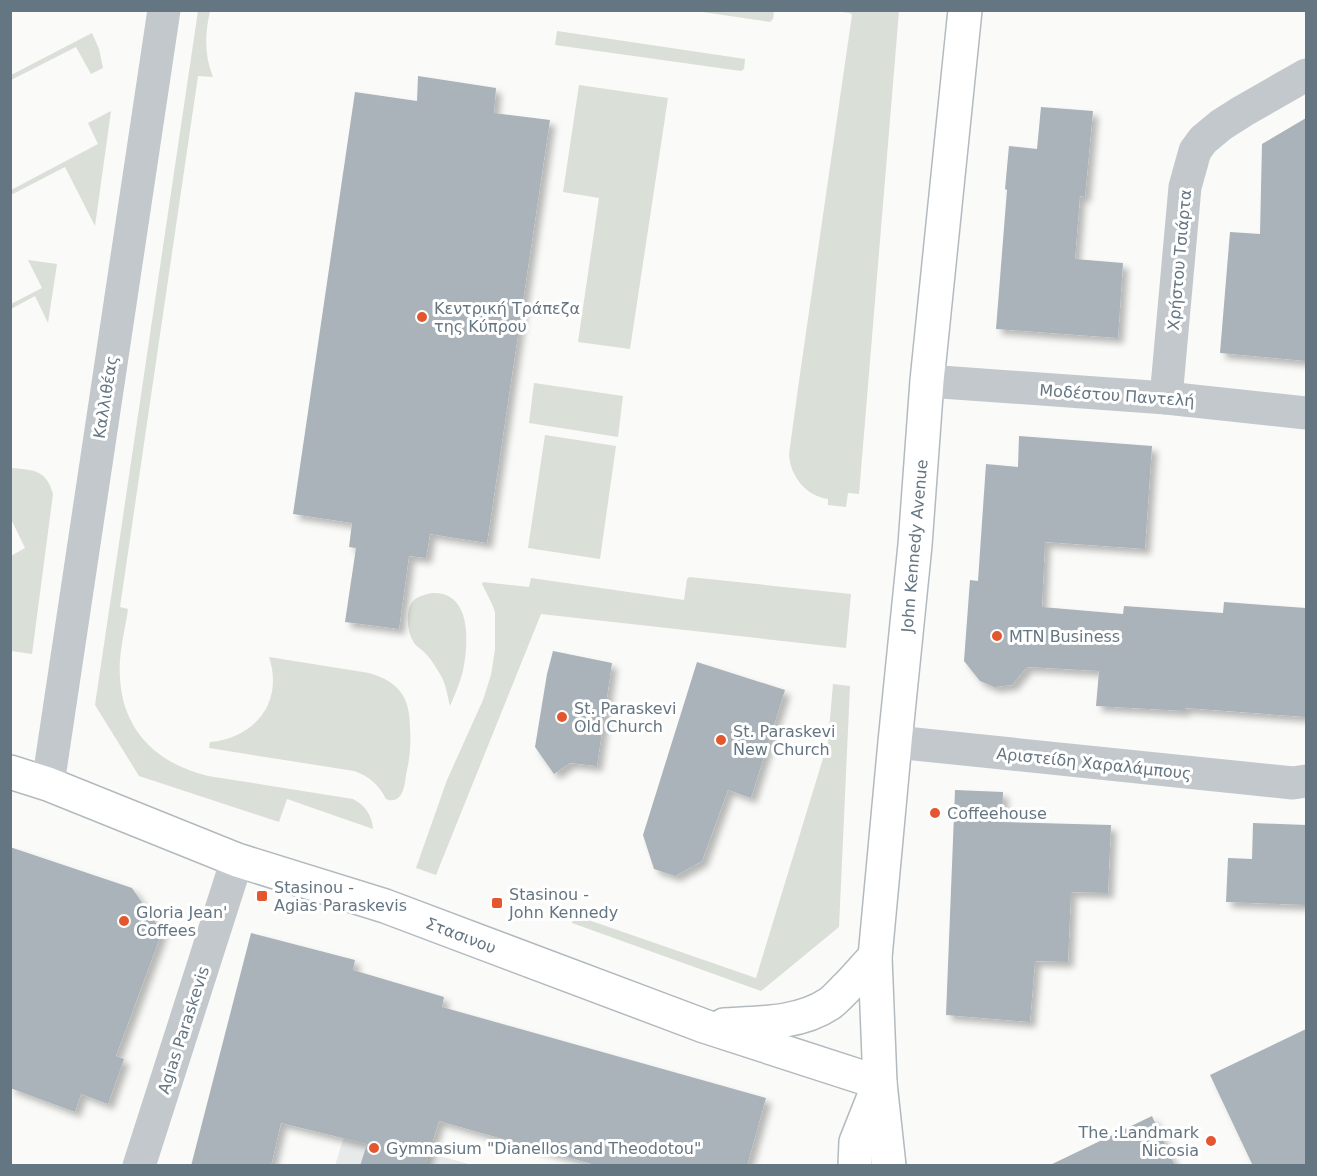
<svg xmlns="http://www.w3.org/2000/svg" width="1317" height="1176" font-family="'DejaVu Sans',sans-serif">
	<defs>
		<filter id="shadow"><feDropShadow dx="5.5" dy="5.5" stdDeviation="3" flood-color="#0004"/></filter>
	</defs>
	<rect width="100%" height="100%" fill="#fafaf8"/>
	<polygon fill="#e8e9e9" points="346,1130 472,1165 335,1166"/>
	<g fill="#dadfd7">
		<path d="M 198,11 L 210,11 C 205,33 204,55 213,77 L 198,76 L 120,607 L 128,609 C 125,631 118,655 120,677 C 122,731 158,764 208,776 L 353,799 C 365,805 372,815 373,829 L 287,799 L 279,822 L 139,776 L 95,705 Z"/>
		<polygon points="696,11 774,10 774,11 773,19 770,22"/>
		<path d="M 836,11 L 899,11 L 859,494 L 848,493 L 846,507 L 828,505 L 828,499 C 806,496 790,476 789,454 L 800,374 L 852,15 L 850,13 Z"/>
		<polygon points="557,31 745,59 744,69 741,71 555,45"/>
		<polygon points="92,33 99,49 103,68 91,74 76,47 11,80 11,75"/>
		<polygon points="579,85 668,98 630,349 578,342 599,198 563,192"/>
		<polygon points="111,111 95,226 65,167 11,195 11,190 98,144 88,123"/>
		<polygon points="28,260 57,264 48,323 35,296 11,309 11,304 42,288"/>
		<polygon points="534,383 623,396 618,437 529,423"/>
		<polygon points="545,435 616,446 600,559 528,548"/>
		<path d="M 11,468 C 33,470 46,469 53,494 L 32,654 L 11,651 L 11,556 L 25,548 L 11,519 Z"/>
		<polygon points="689,577 851,594 846,648 541,614 436,875 416,868 447,780 483,700 491,675 495,649 495,612 492,604 482,584 483,582 529,587 531,578 684,600 687,579"/>
		<path d="M 432,593 C 472,591 469,644 463,671 C 460,683 455,694 450,706 C 447,694 446,684 440,674 C 435,666 430,657 423,651 C 419,647 415,646 413,641 C 407,631 405,609 414,600 C 419,596 426,594 432,593 Z"/>
		<path d="M 269,657 L 369,673 C 400,682 410,698 410,728 C 411,742 410,757 407,770 C 405,778 405,792 399,797 C 395,801 391,801 386,799 C 379,785 369,776 354,771 L 209,748 L 210,742 C 255,738 284,702 269,657 Z"/>
		<polygon points="833,684 850,686 839,927 761,991 572,923 574,915 756,978 828,742"/>
	</g>
	<g fill="#aab3b9" filter="url(#shadow)">
		<polygon points="418,76 496,88 494,113 550,120 487,543 430,534 426,558 409,556 399,629 345,622 356,548 349,547 352,523 293,514 355,92 417,101"/>
		<polygon points="1041,107 1093,111 1085,197 1080,196 1075,259 1123,263 1118,338 996,329 1007,190 1005,189 1009,146 1037,149"/>
		<polygon points="1306,118 1306,361 1220,353 1230,232 1260,234 1262,144"/>
		<polygon points="1019,436 1152,446 1145,549 1045,542 1042,607 1123,614 1124,606 1223,613 1224,602 1306,608 1306,717 1185,708 1185,711 1096,706 1099,671 1027,667 1012,685 994,687 980,681 964,661 970,580 978,581 986,464 1018,467"/>
		<polygon points="553,651 612,663 597,766 570,763 554,774 535,747 547,674"/>
		<polygon points="697,662 785,690 751,798 728,790 702,861 675,876 654,869 643,835"/>
		<polygon points="955,790 1003,792 1002,822 1111,825 1108,893 1071,892 1068,962 1035,961 1030,1022 946,1015"/>
		<polygon points="1253,823 1306,825 1306,905 1226,902 1228,858 1252,859"/>
		<polygon points="10,847 132,888 162,932 116,1056 124,1059 108,1104 81,1094 75,1112 10,1088"/>
		<polygon points="251,933 355,960 353,970 444,997 442,1007 766,1098 747,1166 599,1166 439,1121 425,1166 360,1166 367,1144 281,1123 271,1166 191,1166"/>
		<polygon points="1306,1029 1306,1166 1253,1166 1210,1075"/>
		<polygon points="1152,1116 1175,1166 1048,1166"/>
	</g>
	<g fill="none" stroke-linecap="round" stroke-linejoin="round">
		<defs>
			<g id="secondary">
				<polyline points="10,772 48,784 237,860 385,906 704,1026 880,1083"/>
				<path d="M 724,1025 C 758,1023 799,1024 829,1004 C 835,1000 841,993 846,988 C 856,978 865,967 875,957"/>
				<polyline points="855,1166 856,1142 879,1084"/>
				<polyline points="889,1166 880,1083 875,957 895,742 915,545 927,381 965,10"/>
			</g>
		</defs>
		<use href="#secondary" stroke="#b3babf" stroke-width="36"/>
		<g stroke="#c3c8cc" stroke-width="33">
			<polyline points="927,381 1166,398 1306,413"/>
			<polyline points="1166,398 1185,187 1195,151 1203,140 1221,125 1243,111 1306,75"/>
			<polyline points="895,742 1293,783 1306,781"/>
			<polyline points="48,784 164,10"/>
			<polyline points="139,1166 237,860"/>
		</g>
		<use href="#secondary" stroke="#fff" stroke-width="33"/>
	</g>
	<g fill="#e4572e" stroke="#fff" stroke-width="2">
		<circle cx="422" cy="317" r="6"/>
		<circle cx="997" cy="636" r="6"/>
		<circle cx="562" cy="717" r="6"/>
		<circle cx="721" cy="740" r="6"/>
		<circle cx="935" cy="813" r="6"/>
		<rect x="256" y="890" width="12" height="12" rx="3"/>
		<rect x="491" y="897" width="12" height="12" rx="3"/>
		<circle cx="124" cy="921" r="6"/>
		<circle cx="1211" cy="1141" r="6"/>
		<circle cx="374" cy="1148" r="6"/>
	</g>
	<g text-anchor="middle" stroke-width="6" stroke-linejoin="round" paint-order="stroke">
		<g font-size="16" fill="#657683" stroke="#fff">
			<text transform="translate(1179 260) rotate(-85)" y="6">Χρήστου Τσιάρτα</text>
			<text transform="translate(1117 395) rotate(4)" y="6">Μοδέστου Παντελή</text>
			<text transform="translate(105 397) rotate(-81)" y="6">Καλλιθέας</text>
			<text transform="translate(914 546) rotate(-85)" y="6">John Kennedy Avenue</text>
			<text transform="translate(1094 763) rotate(6)" y="6">Αριστείδη Χαραλάμπους</text>
			<text transform="translate(461 935) rotate(21)" y="6">Στασινου</text>
			<text transform="translate(183 1030) rotate(-72)" y="6">Agias Paraskevis</text>
		</g>
		<g font-size="16" fill="#657683" stroke="#fff" text-anchor="start">
			<text x="434" y="314">Κεντρική Τράπεζα<tspan x="434" dy="18">της Κύπρου</tspan></text>
			<text x="1009" y="642">MTN Business</text>
			<text x="574" y="714">St. Paraskevi<tspan x="574" dy="18">Old Church</tspan></text>
			<text x="733" y="737">St. Paraskevi<tspan x="733" dy="18">New Church</tspan></text>
			<text x="947" y="819">Coffeehouse</text>
			<text x="274" y="893">Stasinou -<tspan x="274" dy="18">Agias Paraskevis</tspan></text>
			<text x="509" y="900">Stasinou -<tspan x="509" dy="18">John Kennedy</tspan></text>
			<text x="136" y="918">Gloria Jean'<tspan x="136" dy="18">Coffees</tspan></text>
			<text x="1199" y="1138" text-anchor="end">The :Landmark<tspan x="1199" dy="18">Nicosia</tspan></text>
			<text x="386" y="1154">Gymnasium "Dianellos and Theodotou"</text>
		</g>
	</g>
	<rect width="1317" height="1176" fill="none" stroke="#657683" stroke-width="24"/>
</svg>
